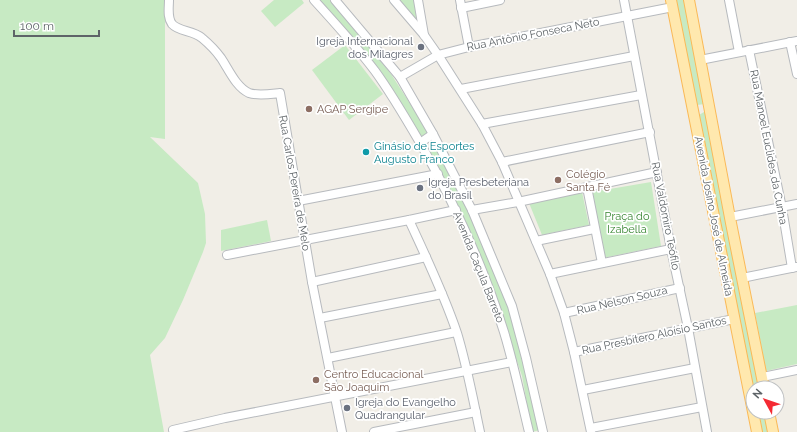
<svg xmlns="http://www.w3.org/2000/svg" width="797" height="432" font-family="Raleway,sans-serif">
	<rect width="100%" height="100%" fill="#f1eee7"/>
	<g fill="#c7eac3">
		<polygon points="0,0 165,0 165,139 150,137 198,183 205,214 206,243 203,252 183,300 165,338 150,355 164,432 0,432"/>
		<polygon points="274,0 302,0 304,3 275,27 261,11"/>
		<polygon points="317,0 330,0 338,8 391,74 429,133 420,139 394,95"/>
		<polygon points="397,0 415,0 419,26"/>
		<polygon points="676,0 686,0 705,104 697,105 695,101"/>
		<polygon points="345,45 383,94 349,120 312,70"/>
		<polygon points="704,112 709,114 761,388 753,388 699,115"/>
		<polygon points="435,144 468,205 508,307 525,368 540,430 532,432 522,376 498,306 454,201 429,149"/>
		<polygon points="651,182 661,246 603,258 592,192"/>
		<polygon points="582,192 589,225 542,235 529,203"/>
		<polygon points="267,220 271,241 221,251 221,230"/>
		<polygon points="797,305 797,364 766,371 755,313"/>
		<polygon points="757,412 766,412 770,432 761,432"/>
	</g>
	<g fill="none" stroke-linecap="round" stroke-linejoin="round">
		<defs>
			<g id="minor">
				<path d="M 169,0 C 169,8 167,17 172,24 C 179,32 193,30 202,38 C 208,43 216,51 221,58 C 229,70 236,87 249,93 C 258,96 270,94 280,93 L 312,282 L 342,432"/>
				<path d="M 314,0 C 335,23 356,46 375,71 C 391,93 405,117 419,141 C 454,202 483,265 504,332 C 514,365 521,399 529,432"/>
				<polyline points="335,0 400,77 433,134 472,210 512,306 526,358 543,432"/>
				<polyline points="394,0 424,35 438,55 482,124 502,162 550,274 564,313 574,352 591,432"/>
				<polyline points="418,0 424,35"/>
				<polyline points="460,0 469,47"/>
				<polyline points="624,0 671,249 688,328 707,432"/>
				<polyline points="729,0 739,52"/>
				<polyline points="461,8 500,0"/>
				<polyline points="790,42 797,74"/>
				<polyline points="749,50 782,208 792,268"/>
				<polyline points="700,60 797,41"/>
				<polyline points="400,77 438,55 469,47 673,7"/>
				<polyline points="461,89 634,56"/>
				<polyline points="482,124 641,95"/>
				<polyline points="420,143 433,134"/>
				<polyline points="502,162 650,132"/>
				<polyline points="587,187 602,263"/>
				<polyline points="298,201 438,174"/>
				<polyline points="472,210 518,202 657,172"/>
				<polyline points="730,217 797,204"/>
				<path d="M 409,220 C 426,257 444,294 457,333 C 467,366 473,399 480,432"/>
				<polyline points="536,241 594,229"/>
				<polyline points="227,255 409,220 456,210"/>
				<polyline points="550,274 671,249"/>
				<polyline points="742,278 796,267"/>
				<polyline points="312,282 426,257"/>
				<polyline points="564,313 680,288"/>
				<polyline points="320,318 442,294"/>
				<polyline points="574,352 734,319"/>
				<polyline points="328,358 456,332"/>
				<polyline points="762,377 797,370"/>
				<polyline points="583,390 695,368"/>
				<polyline points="591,428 702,407"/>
				<polyline points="173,430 225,418 512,362"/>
				<polyline points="374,432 476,412"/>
			</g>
			<g id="major">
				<polyline points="671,0 757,432"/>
				<polyline points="689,0 731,223 764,388"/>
				<polyline points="769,412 773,432"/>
			</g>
		</defs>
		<use href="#minor" stroke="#b7babe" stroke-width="10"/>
		<use href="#major" stroke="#fab957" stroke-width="12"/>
		<use href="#minor" stroke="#fff" stroke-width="8"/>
		<use href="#major" stroke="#ffe8ae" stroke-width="10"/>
	</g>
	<g fill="#6b7280" stroke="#fff" stroke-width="1.5">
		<circle cx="421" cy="47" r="4"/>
		<circle cx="420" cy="188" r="4"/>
		<circle cx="347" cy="408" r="4"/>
	</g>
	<g fill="#8d6e63" stroke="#fff" stroke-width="1.5">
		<circle cx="309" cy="109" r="4"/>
		<circle cx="558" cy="180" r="4"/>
		<circle cx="316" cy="380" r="4"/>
	</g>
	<circle fill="#0f9aa8" stroke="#fff" stroke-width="1.5" cx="366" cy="152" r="4"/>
	<g text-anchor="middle" stroke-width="3.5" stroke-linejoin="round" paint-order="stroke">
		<g font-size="11" fill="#5e6468" stroke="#fff">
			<text transform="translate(533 34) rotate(-11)" y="4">Rua Antônio Fonseca Neto</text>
			<text transform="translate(769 147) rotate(79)" y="4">Rua Manoel Euclides da Cunha</text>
			<text transform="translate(295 183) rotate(80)" y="4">Rua Carlos Pereira de Melo</text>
			<text transform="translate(666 216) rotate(79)" y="4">Rua Valdomiro Teófilo</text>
			<text transform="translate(714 216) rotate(79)" y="4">Avenida Josino José de Almeida</text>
			<text transform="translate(479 267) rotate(68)" y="4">Avenida Caçula Barreto</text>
			<text transform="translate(622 300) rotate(-13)" y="4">Rua Nelson Souza</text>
			<text transform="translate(654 335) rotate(-12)" y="4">Rua Presbítero Aloísio Santos</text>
		</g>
		<g font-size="11" fill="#5b616d" stroke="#fff" text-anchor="start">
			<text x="413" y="45" text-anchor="end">Igreja Internacional<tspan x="413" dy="13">dos Milagres</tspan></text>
			<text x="428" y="186">Igreja Presbeteriana<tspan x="428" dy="13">do Brasil</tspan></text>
			<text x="355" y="406">Igreja do Evangelho<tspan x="355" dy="13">Quadrangular</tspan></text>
		</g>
		<g font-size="11" fill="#785e54" stroke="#fff" text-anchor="start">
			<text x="317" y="113">AGAP Sergipe</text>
			<text x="566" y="178">Colégio<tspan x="566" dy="13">Santa Fé</tspan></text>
			<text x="324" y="378">Centro Educacional<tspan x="324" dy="13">São Joaquim</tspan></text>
		</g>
		<g font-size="11" fill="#0d838f" stroke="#fff" text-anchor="start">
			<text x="374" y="150">Ginásio de Esportes<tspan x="374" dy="13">Augusto Franco</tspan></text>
		</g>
		<g font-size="11" fill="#368530" stroke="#fff">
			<text x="627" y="220">Praça do<tspan x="627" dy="13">Izabella</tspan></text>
		</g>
	</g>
	<g transform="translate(765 400) rotate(310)"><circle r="19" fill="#ffffff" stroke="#bfc1c3"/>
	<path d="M0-3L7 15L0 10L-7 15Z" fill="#f42a33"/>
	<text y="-6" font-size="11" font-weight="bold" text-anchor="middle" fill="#5e6468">N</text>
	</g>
	<path d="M14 30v6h85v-6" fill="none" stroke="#5e6468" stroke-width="2"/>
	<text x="20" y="30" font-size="12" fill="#5e6468" stroke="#ffffff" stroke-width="3" paint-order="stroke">100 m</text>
</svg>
